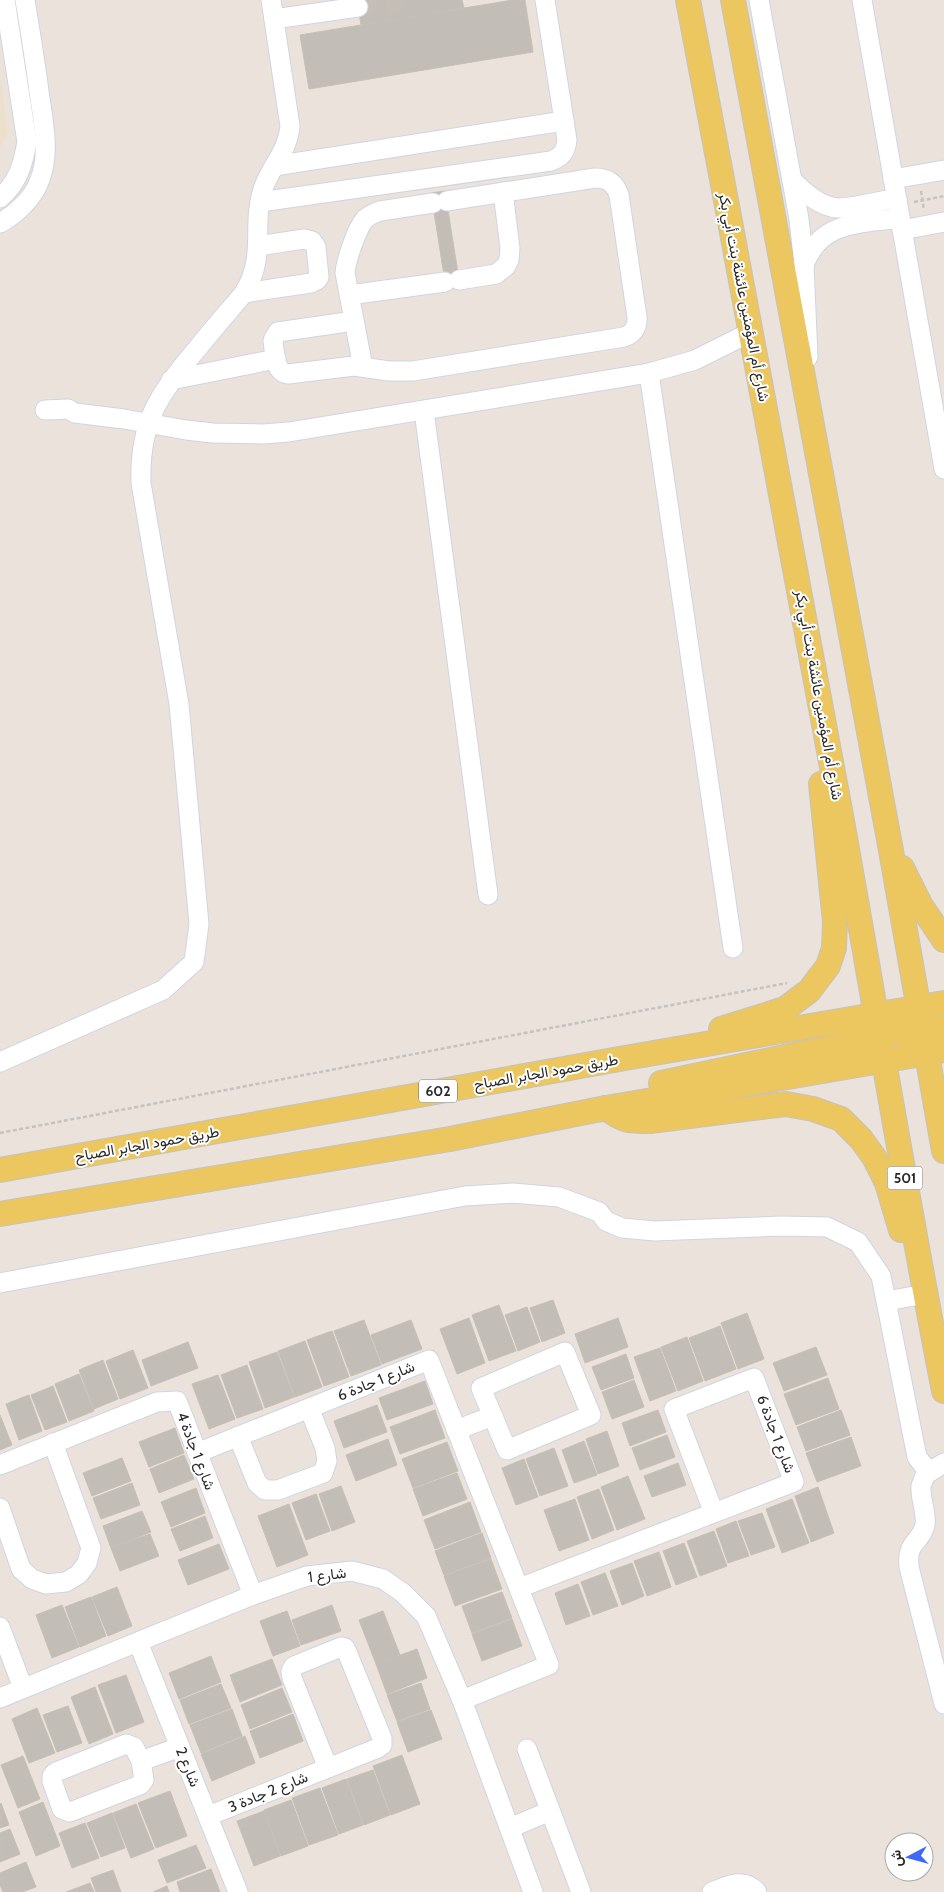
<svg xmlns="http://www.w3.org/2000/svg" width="944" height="1892" font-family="Cabin,Vazirmatn,sans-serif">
	<rect width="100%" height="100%" fill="#ebe3db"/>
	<polygon fill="#ece0cb" points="0,74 8,135 0,147"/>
	<g fill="#c3bdb8" stroke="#c6bfb5">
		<polygon points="357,0 462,0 464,8 361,25"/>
		<polygon points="513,0 525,0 533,52 309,89 300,35"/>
		<polygon points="445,191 460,286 446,288 431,193"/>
		<polygon points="553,1300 565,1333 542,1342 530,1308"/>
		<polygon points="499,1305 516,1351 489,1361 472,1315"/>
		<polygon points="527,1307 540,1342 518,1351 505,1315"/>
		<polygon points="747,1313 764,1359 738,1369 721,1323"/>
		<polygon points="469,1318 485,1363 457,1374 440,1329"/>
		<polygon points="618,1318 628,1347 585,1363 575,1334"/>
		<polygon points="364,1320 381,1365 351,1376 334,1331"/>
		<polygon points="411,1320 422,1349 382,1364 371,1335"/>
		<polygon points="720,1326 736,1369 705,1381 689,1338"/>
		<polygon points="332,1331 349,1377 324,1386 307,1340"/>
		<polygon points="687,1337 703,1381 678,1391 661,1347"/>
		<polygon points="305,1341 322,1387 295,1397 278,1351"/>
		<polygon points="188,1342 198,1368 151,1386 142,1360"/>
		<polygon points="816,1347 827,1375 784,1391 773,1363"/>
		<polygon points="660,1348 676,1391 650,1401 634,1357"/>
		<polygon points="133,1350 148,1388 120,1399 106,1361"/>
		<polygon points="277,1352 294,1397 265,1408 249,1362"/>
		<polygon points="626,1354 634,1378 601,1390 592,1367"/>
		<polygon points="103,1360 118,1399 94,1409 79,1370"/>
		<polygon points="247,1365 263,1409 237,1418 221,1375"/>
		<polygon points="79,1374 94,1411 69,1421 55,1384"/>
		<polygon points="218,1375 235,1419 209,1429 192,1384"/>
		<polygon points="828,1378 839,1409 796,1425 784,1394"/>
		<polygon points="634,1380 644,1407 612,1419 602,1392"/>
		<polygon points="425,1381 433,1404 387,1420 379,1398"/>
		<polygon points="53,1386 67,1422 45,1430 31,1395"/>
		<polygon points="29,1395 42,1431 19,1440 6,1404"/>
		<polygon points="377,1405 387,1432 344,1448 334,1421"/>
		<polygon points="435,1410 445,1438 400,1454 390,1427"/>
		<polygon points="658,1410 666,1432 630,1446 622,1423"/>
		<polygon points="841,1410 850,1435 806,1451 797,1427"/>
		<polygon points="0,1415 12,1445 0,1450"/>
		<polygon points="175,1428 184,1453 149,1467 139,1442"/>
		<polygon points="607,1431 619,1466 598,1474 586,1439"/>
		<polygon points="667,1435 675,1457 640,1470 632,1448"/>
		<polygon points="851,1437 861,1466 817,1482 806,1453"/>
		<polygon points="388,1439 397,1465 356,1481 346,1455"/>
		<polygon points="584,1441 597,1475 574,1483 562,1450"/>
		<polygon points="447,1442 458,1471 413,1488 402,1459"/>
		<polygon points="554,1448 568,1486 540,1496 526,1459"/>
		<polygon points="184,1455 194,1479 159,1493 150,1469"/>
		<polygon points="122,1458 131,1481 92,1496 83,1473"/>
		<polygon points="524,1459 538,1497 516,1505 502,1468"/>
		<polygon points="678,1463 686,1485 652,1497 644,1476"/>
		<polygon points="457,1473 467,1499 423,1516 413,1489"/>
		<polygon points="628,1476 645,1519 617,1530 601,1487"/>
		<polygon points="132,1483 140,1505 101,1519 93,1498"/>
		<polygon points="341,1486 355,1522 332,1531 319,1494"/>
		<polygon points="818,1487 834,1533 811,1542 795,1496"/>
		<polygon points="196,1488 205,1513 171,1527 161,1502"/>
		<polygon points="599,1489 614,1530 592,1539 577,1497"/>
		<polygon points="316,1494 330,1531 306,1540 292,1503"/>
		<polygon points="575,1499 589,1540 559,1551 544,1510"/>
		<polygon points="792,1499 809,1543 782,1553 766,1509"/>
		<polygon points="470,1502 481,1532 435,1549 424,1520"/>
		<polygon points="289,1504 308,1555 277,1567 258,1516"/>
		<polygon points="142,1511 151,1532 111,1548 103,1526"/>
		<polygon points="762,1513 775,1547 751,1555 738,1521"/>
		<polygon points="205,1516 213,1538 180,1551 171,1529"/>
		<polygon points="736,1521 749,1556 728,1563 716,1529"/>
		<polygon points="714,1531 727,1566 700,1576 687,1541"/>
		<polygon points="482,1533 491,1558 444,1575 435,1551"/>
		<polygon points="150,1534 159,1556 120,1571 111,1548"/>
		<polygon points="684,1543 697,1577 676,1585 663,1551"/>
		<polygon points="219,1544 229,1569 188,1585 178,1560"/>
		<polygon points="659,1552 671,1587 647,1596 634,1561"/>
		<polygon points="491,1559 502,1589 455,1606 444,1576"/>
		<polygon points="632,1563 644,1596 622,1605 610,1571"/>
		<polygon points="605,1573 618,1606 593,1615 581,1582"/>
		<polygon points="578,1584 590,1616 566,1625 555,1593"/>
		<polygon points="117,1587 132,1626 108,1636 92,1597"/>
		<polygon points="502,1592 512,1618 472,1633 462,1606"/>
		<polygon points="91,1597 106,1636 80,1647 65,1607"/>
		<polygon points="62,1605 79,1647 52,1658 36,1615"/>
		<polygon points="332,1605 341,1631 301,1645 292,1620"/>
		<polygon points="287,1611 300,1646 273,1656 260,1621"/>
		<polygon points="383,1611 400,1655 376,1664 359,1620"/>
		<polygon points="512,1619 522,1646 482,1661 472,1634"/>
		<polygon points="417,1649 427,1678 387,1694 376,1664"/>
		<polygon points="211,1656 221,1682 179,1699 169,1673"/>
		<polygon points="272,1659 282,1685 240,1702 230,1675"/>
		<polygon points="126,1675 144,1722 116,1733 98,1685"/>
		<polygon points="421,1683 430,1709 397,1721 387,1695"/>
		<polygon points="221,1684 231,1708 189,1724 180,1700"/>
		<polygon points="95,1687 113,1734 89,1744 71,1697"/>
		<polygon points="282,1688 292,1712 250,1729 241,1705"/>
		<polygon points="68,1706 82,1743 57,1752 43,1715"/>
		<polygon points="37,1708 55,1753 29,1763 12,1719"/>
		<polygon points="232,1709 242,1736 201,1753 190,1725"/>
		<polygon points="431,1710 442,1739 408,1752 397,1722"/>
		<polygon points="293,1714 303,1741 260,1758 250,1731"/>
		<polygon points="245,1736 255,1763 212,1781 201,1754"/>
		<polygon points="402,1755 420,1804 391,1815 373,1766"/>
		<polygon points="23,1756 40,1799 18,1808 1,1765"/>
		<polygon points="373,1770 390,1815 364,1825 347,1779"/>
		<polygon points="346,1779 363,1825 339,1834 322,1788"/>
		<polygon points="320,1788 338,1835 309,1845 292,1798"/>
		<polygon points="170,1791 187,1836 156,1848 138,1803"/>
		<polygon points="291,1800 308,1846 281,1856 264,1810"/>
		<polygon points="43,1802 60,1846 36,1856 19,1812"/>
		<polygon points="1,1803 9,1825 0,1828 0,1804"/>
		<polygon points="136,1804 154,1849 131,1858 113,1813"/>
		<polygon points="264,1811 280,1856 254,1866 237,1821"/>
		<polygon points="112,1813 125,1848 101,1857 87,1823"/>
		<polygon points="85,1823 99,1858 72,1868 59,1833"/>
		<polygon points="10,1829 20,1854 0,1862 0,1833"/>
		<polygon points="196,1845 206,1868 167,1883 158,1860"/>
		<polygon points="26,1862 36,1887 22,1892 3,1892 0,1885 0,1873"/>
		<polygon points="211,1869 220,1892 180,1892 177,1882"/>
		<polygon points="113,1870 121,1892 96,1892 91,1878"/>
		<polygon points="90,1883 94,1892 66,1892"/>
		<polygon points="167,1886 169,1892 153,1892"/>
	</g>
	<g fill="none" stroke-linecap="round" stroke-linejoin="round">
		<polyline stroke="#c4beb7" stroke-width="19" stroke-dasharray="19 9" stroke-linecap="butt" points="358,7 404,0"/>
		<defs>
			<g id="minor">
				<polyline points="759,0 799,219 804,265 808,357"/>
				<polyline points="862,0 944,469"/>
				<polyline points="274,19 358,7"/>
				<polyline points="274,166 564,121"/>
				<polyline points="893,179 944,170"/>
				<path d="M 792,180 C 804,192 820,207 838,208 C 853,208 881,201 897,198"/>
				<path d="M 0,198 C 18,183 23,164 27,142 L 5,0"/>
				<path d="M 260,202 L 551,161 C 561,157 566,152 567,140 L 545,0"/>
				<path d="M 0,223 C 15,215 33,198 39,182 C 51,153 43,121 39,91 C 35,61 30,30 25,0"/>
				<polyline points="902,230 944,222"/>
				<path d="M 804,265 C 821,220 860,224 900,218"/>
				<polyline points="459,280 496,274 506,266 509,260 510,248 503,192"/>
				<polyline points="244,293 311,283 317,280 319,277 316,247 312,241 304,239 258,246"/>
				<polyline points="349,295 445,282"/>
				<path d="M 354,321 L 278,332 L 274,338 L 273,341 C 275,353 274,372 288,374 L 354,366 L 389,371 L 413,371 L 624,337 C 633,334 638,327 637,317 L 619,195 C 615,183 607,178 595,178 L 447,201"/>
				<path d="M 363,367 L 345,273 C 346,260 357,228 365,219 C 370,215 374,213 380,211 L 433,203"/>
				<polyline points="649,373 733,948"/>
				<polyline points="171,380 276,359"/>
				<polyline points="45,410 68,409 75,413 124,419 186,430 213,433 263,434 289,432 649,373 695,360 751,332"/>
				<polyline points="424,411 488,895"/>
				<path d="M 0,1062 L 163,990 L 194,962 L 199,924 L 179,704 L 141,483 C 139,423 159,393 197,349 C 212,330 228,312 244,293 C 267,255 251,227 263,189 C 271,166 288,151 290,126 L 271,0"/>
				<polyline points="0,1283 465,1196 513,1193 559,1197 599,1212 606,1221 622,1228 655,1231 782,1226 827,1227 858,1242 881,1276 917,1457 924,1466 931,1470"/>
				<polyline points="887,1301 925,1294"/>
				<polygon points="565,1352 591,1415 507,1450 481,1388"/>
				<polyline points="456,1430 493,1416"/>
				<polyline points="238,1436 257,1483 265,1490 278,1490 323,1473 327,1461 325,1448 309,1408"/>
				<polyline points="197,1453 429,1360 549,1665 462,1700"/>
				<path d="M 944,1463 L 925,1475 C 924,1479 922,1483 921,1486 C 920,1499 927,1513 925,1525 C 921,1543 906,1541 909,1567 L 944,1704"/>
				<polyline points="0,1465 157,1402 177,1401 253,1595"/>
				<polyline points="0,1508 21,1569 32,1579 46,1584 66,1582 79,1574 87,1563 91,1548 53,1443"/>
				<polyline points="519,1588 794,1482 754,1378 674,1409 714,1513"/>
				<polyline points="0,1627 23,1688"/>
				<polyline points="138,1642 238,1892"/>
				<polyline points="0,1698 253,1595 307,1576 352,1571 383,1579 403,1593 426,1616 462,1700 533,1892"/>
				<polygon points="126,1744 134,1747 141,1761 144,1780 140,1785 70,1812 62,1809 52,1781 52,1776 56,1772"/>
				<polyline points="527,1749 581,1892"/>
				<polyline points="141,1761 180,1747"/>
				<polyline points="208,1816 378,1748 382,1745 382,1738 347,1652 345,1648 341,1647 294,1666 291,1671 292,1678 328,1768"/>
				<polyline points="510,1828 550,1811"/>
				<path d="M 712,1892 C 728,1886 743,1877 757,1892"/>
			</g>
			<g id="major">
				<path d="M 688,0 C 739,270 791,540 840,810 C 875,1004 906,1198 944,1391"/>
				<polyline points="733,0 890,845 944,1151"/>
				<polyline points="902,868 921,906 944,940"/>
				<polyline points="721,1029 785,1009 809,991 828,966 834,948 835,922 821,784"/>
				<polyline points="907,1037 923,1031 944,1028"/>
				<path d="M 661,1083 L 880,1037 C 901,1030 906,1026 918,1007"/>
				<path d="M 606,1108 C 623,1121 628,1121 650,1121 L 786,1104 L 813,1109 L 841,1119 L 861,1139 L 874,1157 L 887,1183 L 901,1230"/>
				<polyline points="0,1170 625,1058 944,1003"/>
				<polyline points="0,1214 450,1139 606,1108 944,1050"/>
			</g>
		</defs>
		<use href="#minor" stroke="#d0d4e2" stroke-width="21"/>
		<use href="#major" stroke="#c3c3c3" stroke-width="26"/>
		<g stroke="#c3c3c3" stroke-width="2.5" stroke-dasharray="4 2.5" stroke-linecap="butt">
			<polyline points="921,191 924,210"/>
			<polyline points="914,202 944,196"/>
			<polyline points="0,1133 787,983"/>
		</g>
		<use href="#minor" stroke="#fff" stroke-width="19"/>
		<use href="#major" stroke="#ecc65f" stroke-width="24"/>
	</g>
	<g text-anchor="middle" stroke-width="4" stroke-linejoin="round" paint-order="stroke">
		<g fill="#fff" stroke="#696969" stroke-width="1">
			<rect x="419" y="1079.5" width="38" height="23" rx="4"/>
			<rect x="887.5" y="1166.5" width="35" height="23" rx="4"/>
		</g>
		<g font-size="14" font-weight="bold" fill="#292929">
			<text x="438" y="1096">602</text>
			<text x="905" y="1183">501</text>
		</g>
		<g font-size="15" fill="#292929" stroke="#fff">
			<text transform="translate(744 297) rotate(79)" y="5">شارع أم المؤمنين عائشة بنت أبي بكر</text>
			<text transform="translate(819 695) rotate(80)" y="5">شارع أم المؤمنين عائشة بنت أبي بكر</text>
			<text transform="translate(546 1072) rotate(-10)" y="5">طريق حمود الجابر الصباح</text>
			<text transform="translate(147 1144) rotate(-10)" y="5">طريق حمود الجابر الصباح</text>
			<text transform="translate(376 1381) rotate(-22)" y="5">شارع 1 جادة 6</text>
			<text transform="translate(776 1434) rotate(69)" y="5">شارع 1 جادة 6</text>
			<text transform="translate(196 1451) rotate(69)" y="5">شارع 1 جادة 4</text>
			<text transform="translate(327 1575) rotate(-7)" y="5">شارع 1</text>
			<text transform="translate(188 1767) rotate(68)" y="5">شارع 2</text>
			<text transform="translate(268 1792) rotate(-22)" y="5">شارع 2 جادة 3</text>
		</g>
	</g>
	<g transform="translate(909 1857) rotate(264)"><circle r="24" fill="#ffffff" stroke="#a9a9a9"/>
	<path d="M0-4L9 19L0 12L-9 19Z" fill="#3f68f4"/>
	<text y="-8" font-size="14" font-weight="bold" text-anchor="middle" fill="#292929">ش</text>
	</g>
</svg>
